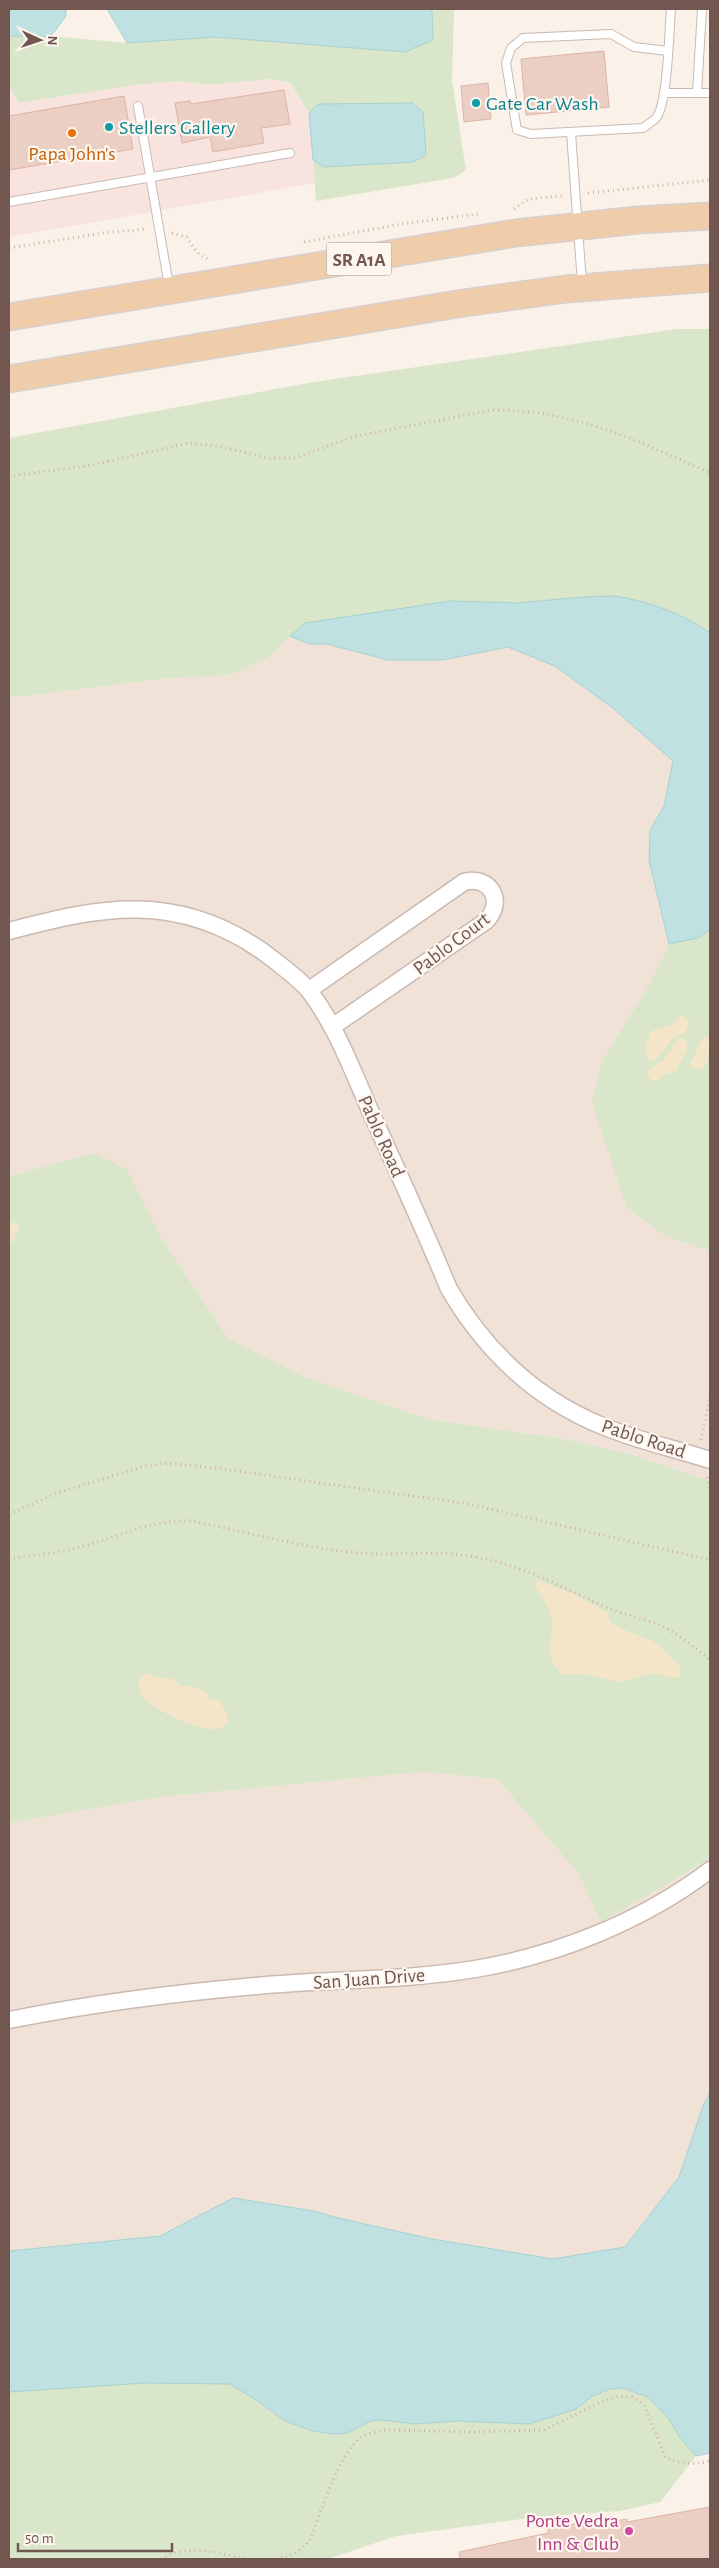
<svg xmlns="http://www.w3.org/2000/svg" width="719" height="2568" font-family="'Alegreya Sans',sans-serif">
	<rect width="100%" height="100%" fill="#faf1e9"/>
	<g fill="#f1e2d8">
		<polygon points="290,636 309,644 327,644 388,660 442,660 508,647 555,666 614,709 673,761 664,806 650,830 649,860 669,944 651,984 665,1236 710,1251 710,1481 633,1455 565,1439 428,1419 305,1377 228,1338 160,1236 127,1169 94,1153 9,1176 9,698 162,679 231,675 271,656"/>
		<polygon points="422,1772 497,1779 578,1873 601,1922 710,1859 710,2092 703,2106 679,2177 626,2247 553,2259 432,2239 338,2218 314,2211 233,2198 160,2236 9,2251 9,1823 161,1797"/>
	</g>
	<polygon fill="#f9e3de" points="271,79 289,83 309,113 315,183 9,237 9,86 19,103 134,85 180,81 207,85"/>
	<g fill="#d9e6c9">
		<polygon points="432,9 454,9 452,81 466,170 453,178 316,201 313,160 324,167 413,162 412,103 318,104 309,113 290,83 271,79 207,85 180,81 134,85 19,103 9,86 9,36 51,36 127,43 215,37 433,40"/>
		<polygon points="677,329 710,329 710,1251 665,1236 626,1206 592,1103 602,1061 650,984 669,944 649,860 650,830 664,806 673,761 614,709 555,666 508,647 442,660 388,660 327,644 309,644 290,636 271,656 231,675 162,679 9,698 9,438 314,382"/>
		<polygon points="94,1153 127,1169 160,1236 228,1338 305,1377 428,1419 565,1439 633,1455 710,1481 710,1859 601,1922 578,1873 497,1779 422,1772 161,1797 9,1823 9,1176"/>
		<polygon points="144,2383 230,2384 313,2431 334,2434 347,2433 371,2421 383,2420 415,2424 457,2421 529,2424 576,2409 591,2397 610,2389 623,2388 648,2397 669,2419 680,2438 696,2456 660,2502 620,2511 536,2517 396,2536 328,2559 9,2559 9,2392"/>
	</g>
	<g fill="#f5e5c8">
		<path d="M 682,1015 L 690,1022 L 685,1033 C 667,1035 666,1055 651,1062 L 647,1060 L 646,1046 L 651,1031 L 673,1024 Z"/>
		<polygon points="703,1037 710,1038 708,1061 702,1069 691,1068 690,1064"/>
		<polygon points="678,1038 687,1041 687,1050 676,1071 662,1075 657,1081 651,1081 646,1071 664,1060"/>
		<polygon points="9,1222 20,1224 13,1242 9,1242"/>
		<path d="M 536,1580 L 576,1595 L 609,1613 L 608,1616 L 613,1625 L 654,1642 L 679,1664 C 681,1669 682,1673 678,1678 L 654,1673 L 619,1682 L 582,1674 L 563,1675 C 541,1656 555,1638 551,1616 C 550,1608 539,1594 535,1585 Z"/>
		<path d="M 147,1673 L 155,1677 L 174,1679 L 180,1686 L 193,1687 L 207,1693 L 209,1699 L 217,1700 C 228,1710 236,1728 214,1729 C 198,1731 154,1710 144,1698 C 138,1691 138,1685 141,1677 Z"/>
	</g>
	<g fill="#c0e1e1" stroke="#a7d1d2">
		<polygon points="9,9 66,9 66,16 51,36 9,36"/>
		<polygon points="107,9 432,9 433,40 405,52 215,37 127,43"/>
		<polygon points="413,103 423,112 426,155 413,162 324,167 313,160 309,113 318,104"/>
		<path d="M 614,596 C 648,601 682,613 710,633 L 710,930 L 698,938 L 669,944 L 649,860 L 650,830 L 664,806 L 673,761 L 614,709 L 555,666 L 508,647 L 442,660 L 388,660 L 327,644 L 309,644 L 290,636 L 305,623 L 450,601 L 519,603 L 582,597 Z"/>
		<polygon points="710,2092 710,2453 696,2456 680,2438 669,2419 648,2397 623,2388 610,2389 591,2397 576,2409 529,2424 457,2421 415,2424 383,2420 371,2421 347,2433 334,2434 313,2431 285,2421 258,2401 230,2384 144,2383 9,2392 9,2251 160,2236 233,2198 314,2211 338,2218 432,2239 553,2259 625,2247 679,2177 703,2106"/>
	</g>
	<g fill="#eccfc4" stroke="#ddb4a6">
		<polygon points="604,51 609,107 526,115 521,59"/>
		<polygon points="488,83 491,119 464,122 461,86"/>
		<polygon points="284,90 290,124 261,128 264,143 213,152 210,137 182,143 175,103 190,101 191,104"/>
		<polygon points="124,96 133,149 9,170 9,116"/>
		<polygon points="710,2507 710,2559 460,2559 459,2552 548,2533 548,2528 581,2523 583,2527 627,2519 627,2522"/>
	</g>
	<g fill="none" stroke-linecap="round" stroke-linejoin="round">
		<defs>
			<g id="lane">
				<path d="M 668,51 L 634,47 L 611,34 L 523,38 L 511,48 L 506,63 L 517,130 L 531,134 L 643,128 C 647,125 652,122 656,118 C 668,104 669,30 671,9"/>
				<polyline points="697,92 702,9"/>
				<polyline points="664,93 710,93"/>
				<polyline points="138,106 169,286"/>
				<polyline points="571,133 582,283"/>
				<polyline points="9,202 290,153"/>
			</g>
			<g id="street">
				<path d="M 9,931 C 101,906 177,892 262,951 C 273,959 303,982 310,992 C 338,1029 354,1075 373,1117 C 399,1174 425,1231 449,1289 C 486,1352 537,1400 605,1427 C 639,1441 676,1449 710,1460"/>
				<path d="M 309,990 L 464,882 C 491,875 505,902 486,921 L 332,1027"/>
				<path d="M 9,2020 C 90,2004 174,1993 256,1986 C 329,1979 403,1981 475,1969 C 558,1955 643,1921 710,1870"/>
			</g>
			<g id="primary">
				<polyline points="9,317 516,233 638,220 710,216"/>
				<polyline points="9,379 457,304 566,289 710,278"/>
			</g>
		</defs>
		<use href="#lane" stroke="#cbb9b0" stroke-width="10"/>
		<use href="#street" stroke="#cbb9b0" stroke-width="19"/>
		<use href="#primary" stroke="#d7d0ce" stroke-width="29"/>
		<g stroke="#d1b2a7" stroke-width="3" stroke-dasharray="1 4" stroke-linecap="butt">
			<polyline points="588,193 710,180"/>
			<polyline points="514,209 528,199 562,196"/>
			<path d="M 172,233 L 187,237 C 193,248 198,255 210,260"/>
			<polyline points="304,242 401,224 478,214"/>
			<polyline points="9,248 103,233 146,229"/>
			<path d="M 9,476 L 87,466 L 189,443 L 218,446 L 267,458 L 295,458 L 353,437 L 491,410 C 578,410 634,440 710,473"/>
			<polyline points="701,1440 710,1396"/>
			<polyline points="707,1477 710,1486"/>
			<polyline points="9,1514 57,1493 145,1466 168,1463 216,1468 469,1504 710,1560"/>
			<path d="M 9,1559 C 31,1555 55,1554 77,1548 C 116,1538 151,1519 192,1521 C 247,1532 303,1548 359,1553 C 396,1556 432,1550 469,1556 C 517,1563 560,1586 603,1606 C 623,1615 645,1618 664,1627 C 681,1636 695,1648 710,1660"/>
			<path d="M 161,2559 C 193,2542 216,2554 249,2559"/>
			<path d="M 276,2559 C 291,2557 301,2551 310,2540 C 320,2514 339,2454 360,2438 C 366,2433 378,2432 386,2430 L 475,2432 L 544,2430 L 601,2402 L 620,2396 L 632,2397 L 644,2405 L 666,2458 C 681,2464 694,2465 710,2461"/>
		</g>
		<use href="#lane" stroke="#fff" stroke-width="8"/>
		<use href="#street" stroke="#fff" stroke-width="16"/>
		<use href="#primary" stroke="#f0cdaa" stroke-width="26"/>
	</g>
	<g fill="#0f9aa8" stroke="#fdf6ef" stroke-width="2">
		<circle cx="476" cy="103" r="5"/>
		<circle cx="109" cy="127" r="5"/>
	</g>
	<circle fill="#e8710a" stroke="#fdf6ef" stroke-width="2" cx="72" cy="133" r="5"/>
	<circle fill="#d1479c" stroke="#fdf6ef" stroke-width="2" cx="629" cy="2531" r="5"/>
	<g text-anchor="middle" stroke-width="4.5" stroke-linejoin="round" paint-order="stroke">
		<rect fill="#fdf6ef" stroke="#9b8780" stroke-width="1" x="326.5" y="242.5" width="65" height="33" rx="4"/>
		<g font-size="19" font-weight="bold" fill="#715750">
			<text x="359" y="266">SR A1A</text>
		</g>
		<g font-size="20" fill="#0d838f" stroke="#fdf6ef" text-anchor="start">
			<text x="486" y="110">Gate Car Wash</text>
			<text x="119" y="134">Stellers Gallery</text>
		</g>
		<g font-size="20" fill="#c56008" stroke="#fdf6ef">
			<text x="72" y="160">Papa John's</text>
		</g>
		<g font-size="20" fill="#715750" stroke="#fdf6ef">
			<text transform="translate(451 943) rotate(-37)" y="7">Pablo Court</text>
			<text transform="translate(382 1136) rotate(66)" y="7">Pablo Road</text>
			<text transform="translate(644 1438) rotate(18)" y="7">Pablo Road</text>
			<text transform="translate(369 1978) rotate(-4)" y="7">San Juan Drive</text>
		</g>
		<g font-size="20" fill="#b23c85" stroke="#fdf6ef" text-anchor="end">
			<text x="619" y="2527">Ponte Vedra<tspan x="619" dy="23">Inn &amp; Club</tspan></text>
		</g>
	</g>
	<rect width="719" height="2568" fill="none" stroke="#715750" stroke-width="20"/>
	<g transform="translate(40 40) rotate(93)" stroke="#fdf6ef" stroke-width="4" paint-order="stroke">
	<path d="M0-4L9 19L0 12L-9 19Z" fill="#715750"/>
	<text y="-8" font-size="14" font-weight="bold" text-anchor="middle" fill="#715750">N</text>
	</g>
	<path d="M18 2543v8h154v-8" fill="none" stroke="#715750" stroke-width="2.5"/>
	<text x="25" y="2543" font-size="15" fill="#715750" stroke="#fdf6ef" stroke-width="4" paint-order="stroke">50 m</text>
</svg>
